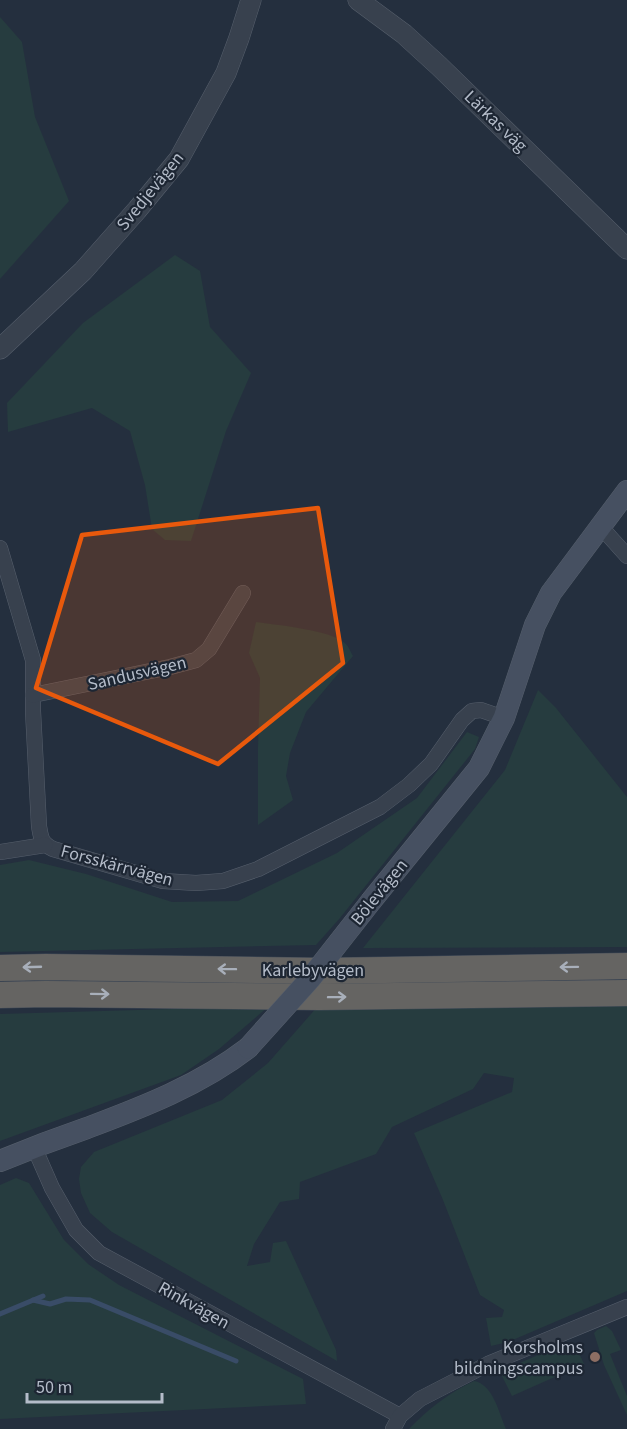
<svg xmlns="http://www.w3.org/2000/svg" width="627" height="1429" font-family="'Source Sans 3',sans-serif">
	<rect width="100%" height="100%" fill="#242f3e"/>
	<g fill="#263c3f">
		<polygon points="0,17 22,42 35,117 69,201 0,279"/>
		<polygon points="175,255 200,271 210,327 251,373 226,431 191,541 165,540 152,529 145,485 130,431 92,408 8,432 7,403 83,323"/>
		<path d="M 256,622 C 276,625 333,630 346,644 C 349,647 351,653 353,656 L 306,712 L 290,753 L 286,776 L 293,800 L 258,825 L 258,747 L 260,678 L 249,653 Z"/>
		<polygon points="538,690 556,708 627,797 627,947 363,948 505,770"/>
		<polygon points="467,732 479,737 475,749 340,918 316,945 0,952 0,865 29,860 86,874 172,902 238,901 337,853 417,798"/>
		<polygon points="627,1005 627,1291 508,1342 491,1346 486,1318 502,1317 504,1310 480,1295 443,1200 414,1133 512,1092 514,1078 484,1073 473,1089 392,1127 376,1154 300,1182 299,1199 280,1202 254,1244 247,1266 270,1262 273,1243 286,1241 336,1350 337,1361 112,1232 90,1213 81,1193 79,1179 81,1167 94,1152 222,1100 268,1063 318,1006"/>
		<polygon points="269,1006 219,1049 181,1075 0,1141 0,1014"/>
		<polygon points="16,1178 29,1183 64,1240 88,1264 119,1285 303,1379 306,1404 0,1419 0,1185"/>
		<polygon points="606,1326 612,1331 621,1350 610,1354 627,1396 627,1415 604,1365 594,1333 597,1330"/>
		<polygon points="574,1342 584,1364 512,1396 501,1374 501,1371 566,1343"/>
		<path d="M 474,1381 C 493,1384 499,1413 506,1429 L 409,1429 C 427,1410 450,1392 474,1381 Z"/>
	</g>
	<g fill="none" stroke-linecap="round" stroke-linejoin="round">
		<g stroke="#394c67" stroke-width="5">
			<polyline points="33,1300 50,1304 66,1299 90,1300 236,1361"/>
			<polyline points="0,1314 43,1296"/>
		</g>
		<defs>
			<g id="minor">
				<polyline points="601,527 627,556"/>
				<path d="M 0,548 L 33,660 L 33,711 L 39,826 C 41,838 41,843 53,849 L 163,881 L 196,883 L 223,881 L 258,869 L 380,807 L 409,785 L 431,764 L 462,720 L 472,711 L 481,710 L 504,718"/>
				<polyline points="33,695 170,667 196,660 209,649 243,593"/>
				<polyline points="0,852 45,845"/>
				<polyline points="34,1147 52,1188 76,1230 99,1253 400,1416"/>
				<polyline points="393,1429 400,1416 420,1399 488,1364 627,1307"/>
			</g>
			<g id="tertiary">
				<polyline points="358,0 404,34 439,66 627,249"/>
				<polyline points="0,349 83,271 137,210 179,159 226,73 239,38 251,0"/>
			</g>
			<g id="secondary">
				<polyline points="372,900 479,768 504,718 535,625 551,593 627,491"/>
				<path d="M 0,1161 C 29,1149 58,1138 87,1128 C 143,1107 200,1085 248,1048"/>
			</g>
			<g id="trunk">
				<polyline points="0,968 46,967 323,971 627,966"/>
				<polyline points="0,995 46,994 319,997 627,993"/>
			</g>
		</defs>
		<use href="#minor" stroke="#565f6c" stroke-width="16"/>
		<use href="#tertiary" stroke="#565f6c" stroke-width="21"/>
		<use href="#secondary" stroke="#565f6c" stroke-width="22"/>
		<use href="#trunk" stroke="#434c59" stroke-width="27"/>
		<use href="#minor" stroke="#38414e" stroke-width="15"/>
		<use href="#tertiary" stroke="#38414e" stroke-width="20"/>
		<use href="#secondary" stroke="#465061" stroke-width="21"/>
		<use href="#trunk" stroke="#656462" stroke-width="26"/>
		<defs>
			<polyline id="secondary-bridge" points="248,1048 310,979 372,900"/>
		</defs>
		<use href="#secondary-bridge" stroke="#565f6c" stroke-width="22" stroke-linecap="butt"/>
		<use href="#secondary-bridge" stroke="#465061" stroke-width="21"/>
	</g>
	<defs><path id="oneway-shaft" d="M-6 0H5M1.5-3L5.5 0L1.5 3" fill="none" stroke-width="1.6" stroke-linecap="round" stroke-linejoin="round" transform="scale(1.5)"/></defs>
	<g stroke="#a8afba">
		<use href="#oneway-shaft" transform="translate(32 967) rotate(178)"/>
		<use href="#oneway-shaft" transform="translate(569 967) rotate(179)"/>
		<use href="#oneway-shaft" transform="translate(227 969) rotate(-179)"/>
		<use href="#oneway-shaft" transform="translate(100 994) rotate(1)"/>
		<use href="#oneway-shaft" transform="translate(337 997) rotate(-1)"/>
	</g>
	<path fill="#e8590c" fill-opacity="0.2" stroke="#e8590c" stroke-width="4.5" stroke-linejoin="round" d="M 318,508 L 343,663 L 218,764 L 36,688 L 82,535 Z"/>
	<circle fill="#8d6e63" stroke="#1d2633" stroke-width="2" cx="595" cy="1357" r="6"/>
	<g text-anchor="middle" stroke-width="4.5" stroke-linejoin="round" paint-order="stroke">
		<g font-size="18" fill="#b4bcc9" stroke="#1d2633">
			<text transform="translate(496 121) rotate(44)" y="6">Lärkas väg</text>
			<text transform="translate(150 191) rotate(-51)" y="6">Svedjevägen</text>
			<text transform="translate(137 673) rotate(-13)" y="6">Sandusvägen</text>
			<text transform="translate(117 865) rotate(15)" y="6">Forsskärrvägen</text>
			<text transform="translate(379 892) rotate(-51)" y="6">Bölevägen</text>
			<text x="313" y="976">Karlebyvägen</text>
			<text transform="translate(194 1305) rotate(29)" y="6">Rinkvägen</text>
		</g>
		<g font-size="18" fill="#b4bcc9" stroke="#1d2633" text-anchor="end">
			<text x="583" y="1353">Korsholms<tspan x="583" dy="21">bildningscampus</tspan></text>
		</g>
	</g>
	<path d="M27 1393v9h135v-9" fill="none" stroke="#b4bcc9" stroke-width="3"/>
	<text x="36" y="1393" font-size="18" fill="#b4bcc9" stroke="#1d2633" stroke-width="4.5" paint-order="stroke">50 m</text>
</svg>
